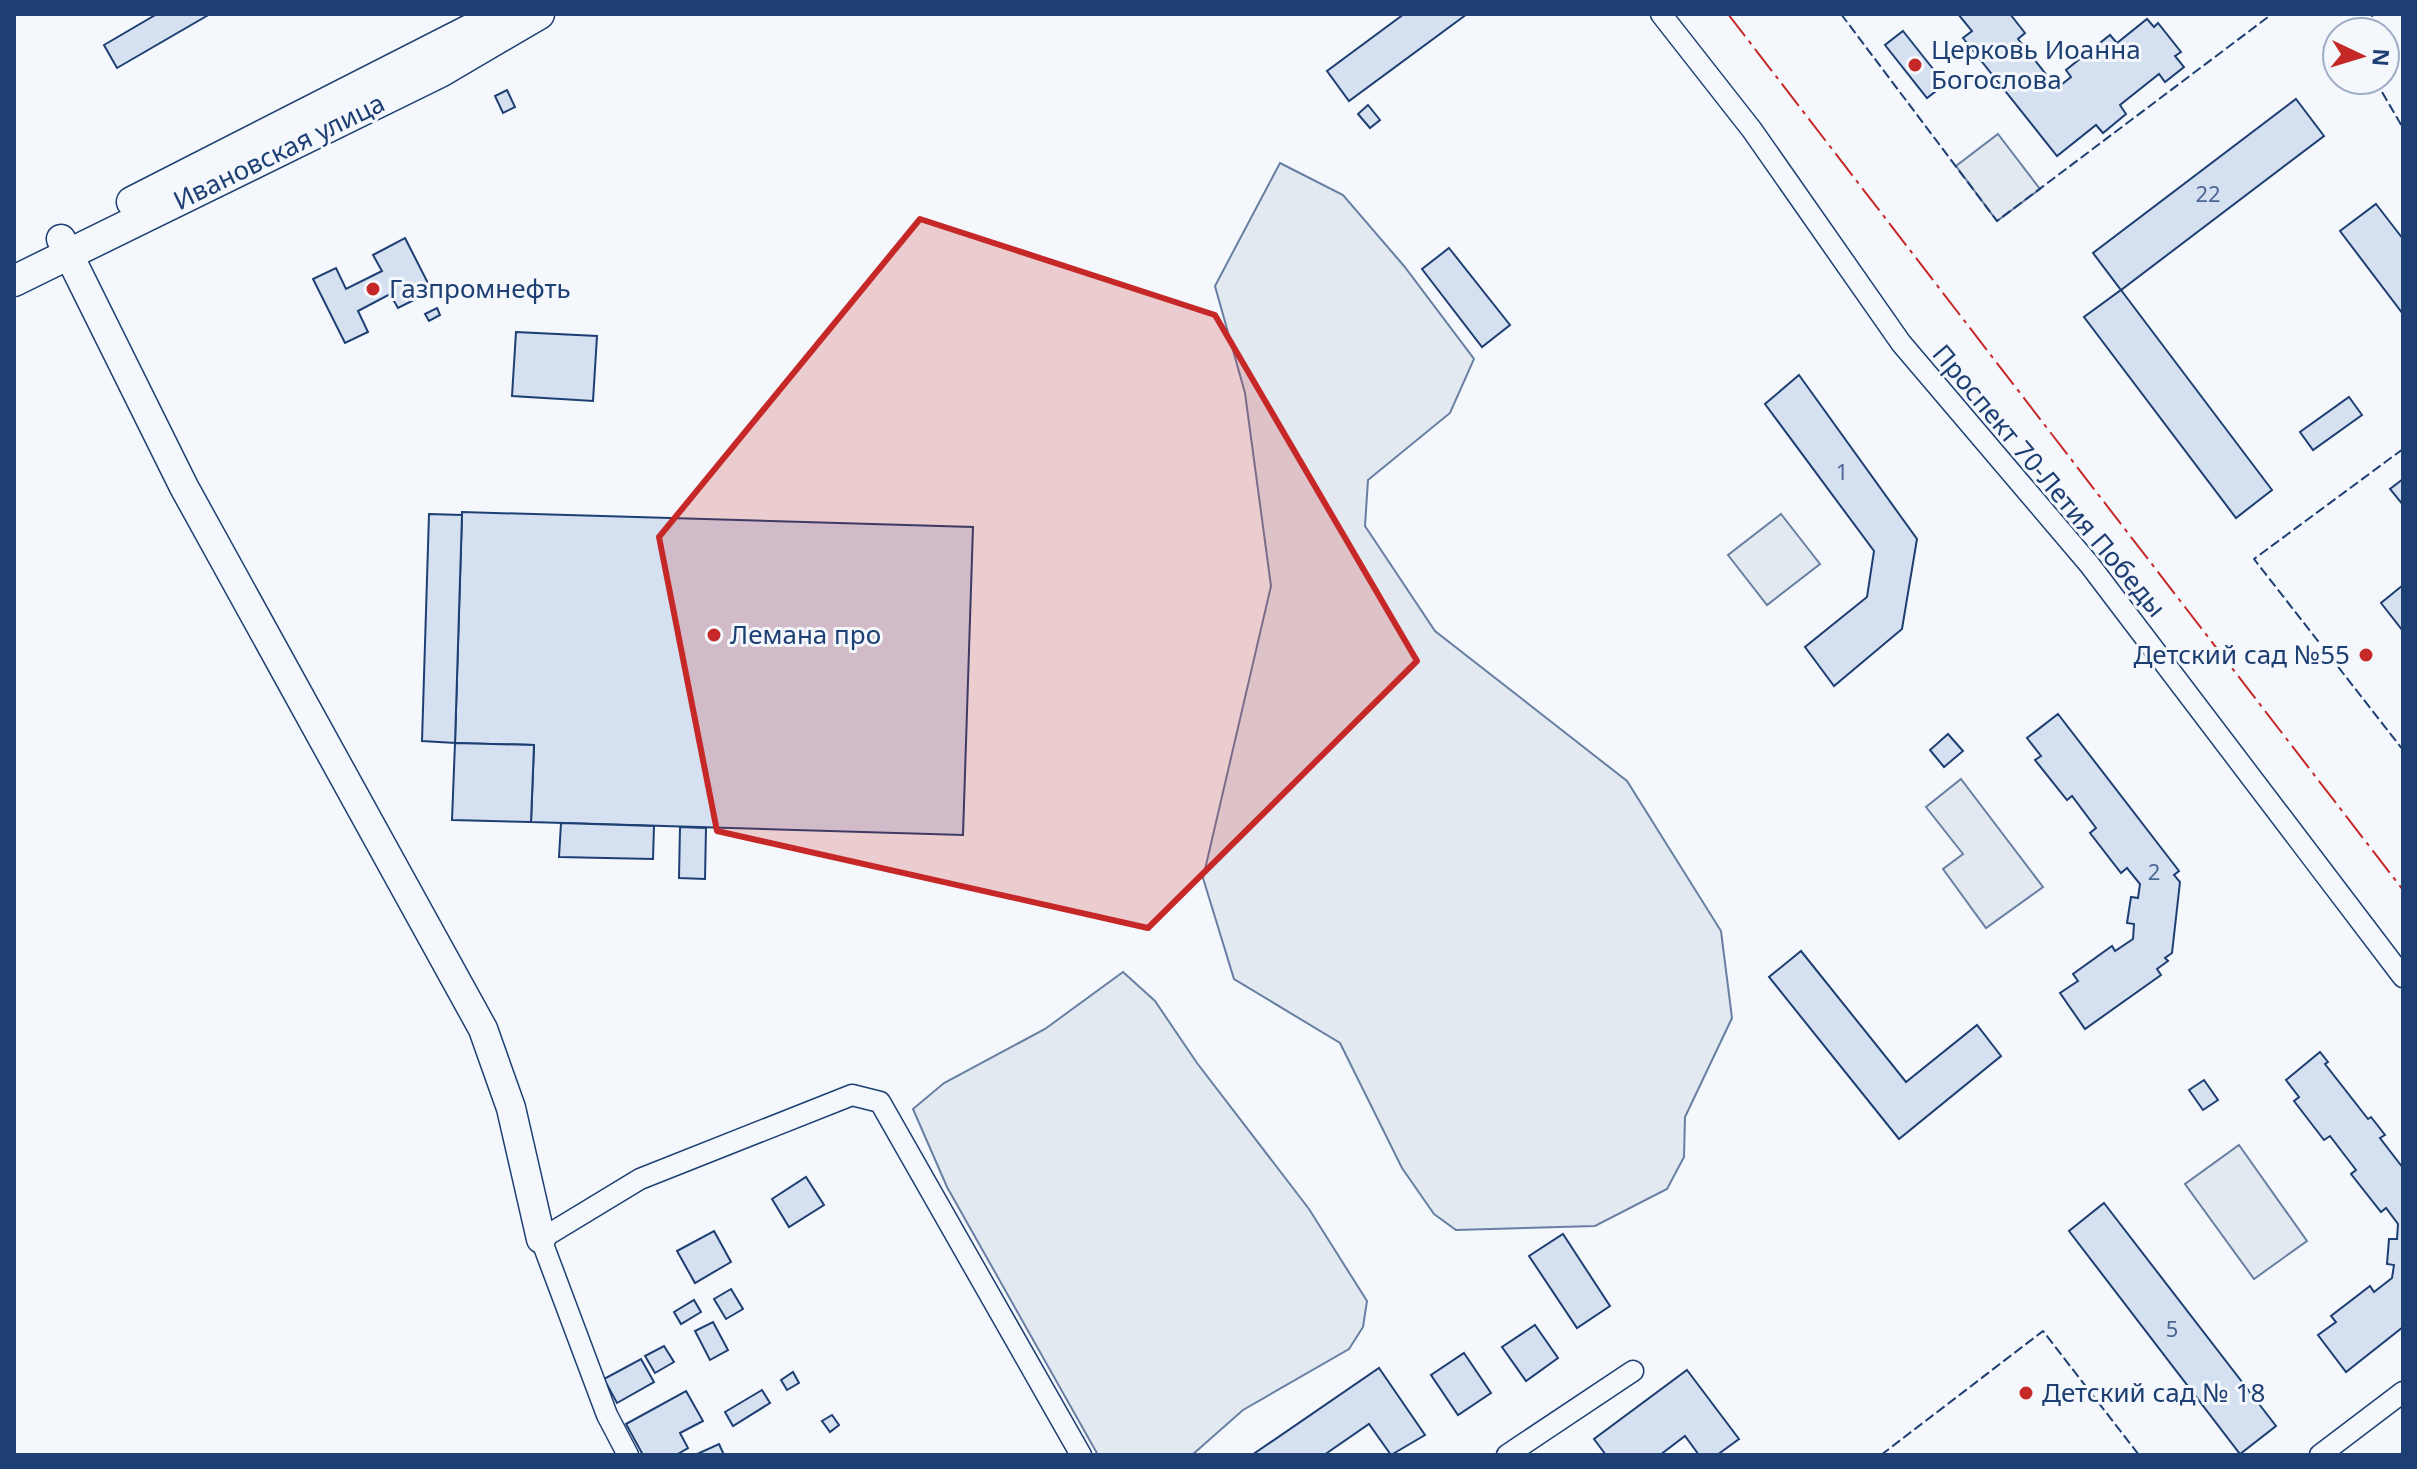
<svg xmlns="http://www.w3.org/2000/svg" width="2417" height="1469" font-family="'Noto Sans',sans-serif">
	<rect width="100%" height="100%" fill="#f4f7fb"/>
	<g fill="#e3e9f0" stroke="#687fa3" stroke-width="2">
		<polygon points="1998,134 2040,189 1997,221 1956,166"/>
		<polygon points="1280,163 1343,195 1404,266 1474,359 1450,413 1368,480 1365,526 1435,631 1627,781 1721,931 1732,1018 1685,1117 1684,1157 1667,1189 1595,1226 1456,1230 1434,1214 1402,1168 1340,1043 1234,979 1203,878 1271,586 1245,393 1215,286"/>
		<polygon points="1781,514 1820,564 1767,605 1728,555"/>
		<polygon points="1961,779 2043,887 1986,928 1943,869 1963,854 1926,807"/>
		<polygon points="1123,972 1155,1001 1197,1063 1309,1209 1367,1301 1363,1327 1349,1349 1243,1410 1192,1455 1098,1455 947,1187 913,1109 944,1083 1045,1029"/>
		<polygon points="2239,1145 2307,1241 2254,1279 2185,1184"/>
	</g>
	<g fill="#d5e0f0" stroke="#1d3f73" stroke-width="2">
		<polygon points="157,14 210,14 117,68 104,45"/>
		<polygon points="1404,14 1467,14 1349,101 1327,71"/>
		<polygon points="1958,14 2010,14 2025,33 2018,39 2057,88 2071,77 2066,70 2110,35 2117,43 2147,19 2154,27 2158,23 2181,52 2175,56 2184,67 2165,82 2159,74 2120,105 2126,114 2103,133 2096,125 2057,156 1963,38 1972,31"/>
		<polygon points="1903,31 1945,84 1927,98 1885,45"/>
		<polygon points="507,90 515,107 503,113 495,96"/>
		<polygon points="2296,99 2324,136 2121,290 2093,253"/>
		<polygon points="1368,105 1380,120 1370,128 1358,114"/>
		<polygon points="2376,204 2403,239 2403,314 2340,231"/>
		<polygon points="405,238 432,291 398,308 390,294 358,311 368,332 345,343 313,279 336,268 346,289 382,271 373,255"/>
		<polygon points="1449,248 1510,325 1482,347 1422,269"/>
		<polygon points="2121,290 2272,490 2236,518 2084,317"/>
		<polygon points="437,308 440,315 429,321 425,314"/>
		<polygon points="516,332 597,336 593,401 512,396"/>
		<polygon points="1799,375 1917,539 1902,629 1834,686 1805,647 1867,597 1874,551 1765,404"/>
		<polygon points="2349,397 2362,415 2313,450 2300,432"/>
		<polygon points="2403,479 2403,505 2390,489"/>
		<polygon points="462,512 973,527 963,835 531,822 534,745 455,743"/>
		<polygon points="429,514 462,515 455,743 422,741"/>
		<polygon points="2403,585 2403,631 2381,603"/>
		<polygon points="2058,714 2179,871 2174,875 2180,882 2172,953 2165,958 2168,961 2157,969 2161,975 2085,1029 2060,993 2078,981 2073,974 2112,946 2115,951 2133,939 2134,924 2127,923 2131,897 2138,898 2140,884 2127,868 2121,873 2090,833 2096,828 2072,796 2067,800 2035,760 2041,756 2027,738"/>
		<polygon points="1948,734 1963,751 1944,767 1930,750"/>
		<polygon points="455,743 534,745 531,822 452,820"/>
		<polygon points="561,823 654,826 653,859 559,857"/>
		<polygon points="680,827 706,828 705,879 679,878"/>
		<polygon points="1801,951 1906,1082 1977,1025 2001,1056 1899,1139 1769,977"/>
		<polygon points="2320,1052 2328,1062 2325,1064 2368,1119 2371,1117 2385,1135 2380,1138 2403,1168 2403,1327 2346,1372 2318,1335 2336,1322 2331,1316 2370,1286 2374,1292 2392,1278 2394,1265 2387,1264 2389,1239 2397,1239 2398,1224 2386,1208 2381,1212 2351,1174 2356,1170 2330,1136 2324,1140 2294,1101 2299,1097 2286,1080"/>
		<polygon points="2204,1080 2218,1100 2203,1110 2189,1090"/>
		<polygon points="806,1177 824,1205 789,1227 772,1199"/>
		<polygon points="2104,1203 2276,1426 2240,1454 2069,1231"/>
		<polygon points="714,1231 731,1262 695,1283 677,1251"/>
		<polygon points="1563,1234 1610,1306 1577,1328 1529,1256"/>
		<polygon points="731,1289 743,1309 726,1319 714,1299"/>
		<polygon points="694,1300 701,1312 681,1324 674,1312"/>
		<polygon points="713,1322 728,1350 710,1360 695,1331"/>
		<polygon points="1535,1325 1558,1358 1526,1381 1502,1347"/>
		<polygon points="664,1346 674,1362 655,1373 645,1356"/>
		<polygon points="1464,1353 1491,1393 1458,1415 1431,1375"/>
		<polygon points="641,1359 654,1382 617,1403 604,1379"/>
		<polygon points="1379,1368 1425,1435 1391,1455 1369,1424 1324,1455 1252,1455"/>
		<polygon points="1687,1370 1739,1439 1717,1455 1699,1455 1685,1436 1660,1455 1606,1455 1594,1439"/>
		<polygon points="793,1372 799,1383 787,1390 781,1380"/>
		<polygon points="762,1390 770,1403 733,1426 725,1412"/>
		<polygon points="686,1391 703,1421 680,1433 688,1448 676,1455 643,1455 626,1424"/>
		<polygon points="832,1415 839,1425 830,1432 822,1421"/>
		<polygon points="719,1444 724,1455 695,1455"/>
	</g>
	<g fill="none" stroke-linecap="round" stroke-linejoin="round">
		<defs>
			<g id="street">
				<polyline points="1661,14 1752,130 1901,343 2089,564 2403,977"/>
				<polyline points="628,1455 607,1415 541,1239 640,1179 852,1095 880,1102 1081,1455"/>
				<polyline points="1507,1455 1633,1371"/>
				<polyline points="2320,1455 2403,1392"/>
			</g>
			<polyline id="secondary" points="61,239 184,487 483,1029 511,1108 541,1239"/>
			<g id="primary">
				<polyline points="132,202 501,14"/>
				<polyline points="14,281 440,72 539,14"/>
			</g>
		</defs>
		<use href="#street" stroke="#1d3f73" stroke-width="23"/>
		<use href="#secondary" stroke="#1d3f73" stroke-width="31"/>
		<use href="#primary" stroke="#1d3f73" stroke-width="33"/>
		<use href="#street" stroke="#f4f7fb" stroke-width="20"/>
		<use href="#secondary" stroke="#f4f7fb" stroke-width="28"/>
		<use href="#primary" stroke="#f4f7fb" stroke-width="30"/>
		<g stroke="#1d3f73" stroke-width="2" stroke-dasharray="10 4" stroke-linecap="butt">
			<polyline points="1841,14 1997,221 2272,14"/>
			<polyline points="2348,32 2375,14"/>
			<polyline points="2375,80 2403,128"/>
			<polyline points="2403,449 2254,559 2403,750"/>
			<polyline points="1881,1455 2043,1331 2139,1455"/>
		</g>
		<polyline stroke="#c62828" stroke-width="2" stroke-dasharray="28 6 4 6" stroke-linecap="butt" points="1728,14 2403,890"/>
	</g>
	<path fill="#c62828" fill-opacity="0.2" stroke="#c62828" stroke-width="6" stroke-linejoin="round" d="M 920,219 L 1215,315 L 1417,661 L 1148,928 L 717,831 L 659,537 Z"/>
	<g fill="#c62828" stroke="#f4f7fb" stroke-width="3">
		<circle cx="1915" cy="65" r="8"/>
		<circle cx="373" cy="289" r="8"/>
		<circle cx="714" cy="635" r="8"/>
		<circle cx="2366" cy="655" r="8"/>
		<circle cx="2026" cy="1393" r="8"/>
	</g>
	<g text-anchor="middle" stroke-width="6" stroke-linejoin="round" paint-order="stroke">
		<g font-size="22" fill="#4b6792">
			<text x="2208" y="202">22</text>
			<text x="1842" y="480">1</text>
			<text x="2154" y="880">2</text>
			<text x="2172" y="1337">5</text>
		</g>
		<g font-size="26" fill="#1d3f73" stroke="#f4f7fb" text-anchor="start">
			<text x="1931" y="59">Церковь Иоанна<tspan x="1931" dy="30">Богослова</tspan></text>
			<text x="389" y="298">Газпромнефть</text>
			<text x="730" y="644">Лемана про</text>
			<text x="2350" y="664" text-anchor="end">Детский сад №55</text>
			<text x="2042" y="1402">Детский сад № 18</text>
		</g>
		<g font-size="26" fill="#1d3f73" stroke="#f4f7fb">
			<text transform="translate(279 152) rotate(-26)" y="9">Ивановская улица</text>
			<text transform="translate(2049 481) rotate(50)" y="9">Проспект 70-Летия Победы</text>
		</g>
	</g>
	<rect width="2417" height="1469" fill="none" stroke="#1d3f73" stroke-width="32"/>
	<g transform="translate(2361 56) rotate(94)"><circle r="38" fill="#f4f7fb" stroke="#9eadc5" stroke-width="2"/>
	<path d="M0-6L14 30L0 20L-14 30Z" fill="#c62828"/>
	<text y="-12" font-size="22" font-weight="bold" text-anchor="middle" fill="#1d3f73">N</text>
	</g>
</svg>
